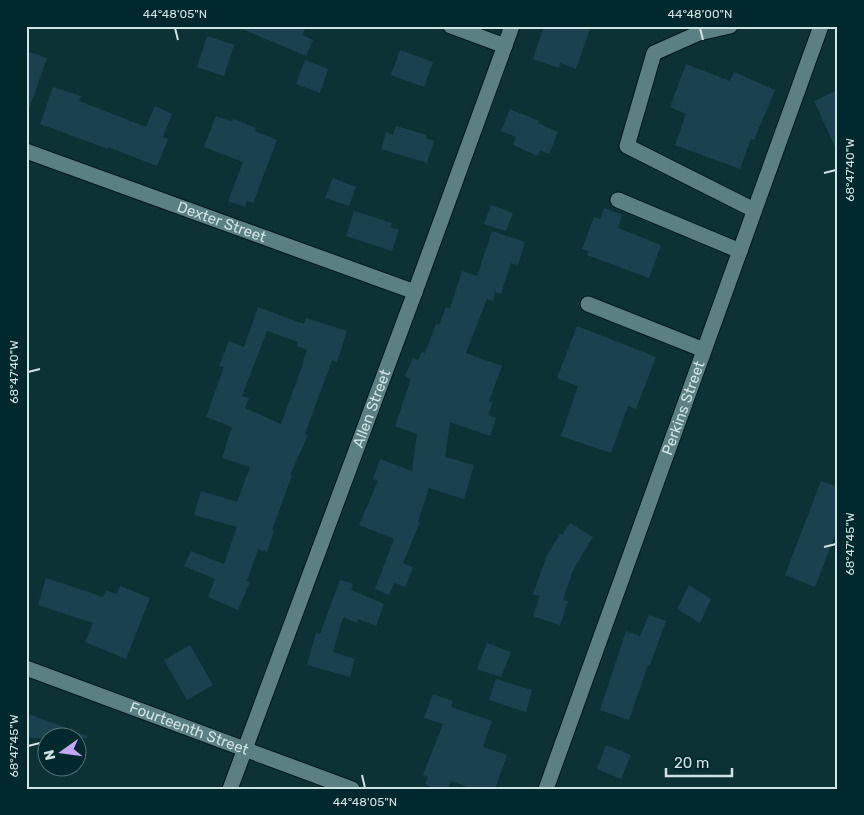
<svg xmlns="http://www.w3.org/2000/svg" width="864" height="815" font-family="Rubik,sans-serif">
	<rect width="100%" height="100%" fill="#0c3236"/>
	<g fill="#1c414e" fill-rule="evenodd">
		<polygon points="235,26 306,26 302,35 313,40 306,56"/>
		<polygon points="544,26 591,26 576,69 560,63 559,68 533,59"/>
		<polygon points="207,36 234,45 224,76 197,67"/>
		<polygon points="400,50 433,62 424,87 391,75"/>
		<polygon points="26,51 47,58 29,109 26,108"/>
		<polygon points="305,60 328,69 320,93 296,84"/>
		<polygon points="686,64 730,81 734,72 775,90 754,140 751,139 740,169 675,145 686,114 670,107"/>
		<polygon points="53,87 81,96 79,101 146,127 155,106 172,114 163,137 168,139 157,166 108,147 108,149 40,124"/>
		<polygon points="838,90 838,153 814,101"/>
		<polygon points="510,109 539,121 538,123 558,132 549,154 540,150 538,156 513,145 516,137 501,131"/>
		<polygon points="216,116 232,122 233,119 256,128 255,131 277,140 253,203 247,201 245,207 228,201 243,162 204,147"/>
		<polygon points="396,126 427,135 426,138 434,141 427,163 381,149 386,132 393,135"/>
		<polygon points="333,178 356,187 349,206 325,198"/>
		<polygon points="491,205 513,213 506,231 484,224"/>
		<polygon points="604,208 622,215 618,228 661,245 649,278 587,255 589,251 582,249 594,217 600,219"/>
		<polygon points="354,211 392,223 390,227 399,230 392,251 346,236"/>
		<polygon points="492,231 525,242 518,265 511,263 501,294 495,292 493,301 487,299 466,353 502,366 489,401 493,402 488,415 496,418 490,436 450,422 445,457 474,465 464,499 429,488 418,522 420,522 403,563 413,567 405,587 394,583 389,595 375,589 394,539 359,525 378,481 373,479 380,459 412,471 417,434 395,426 411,379 405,376 413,358 418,360 422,352 425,353 436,324 439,325 446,307 450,309 462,271 477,276"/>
		<path d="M 258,307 L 304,324 L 306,318 L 347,331 L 337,362 L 332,360 L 305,434 L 308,435 L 290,475 L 292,475 L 272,530 L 274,531 L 267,552 L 258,549 L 247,581 L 250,582 L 238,610 L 208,597 L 215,579 L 184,566 L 191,551 L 224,564 L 237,527 L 194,515 L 201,491 L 237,502 L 250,467 L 222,458 L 232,427 L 206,417 L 224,367 L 219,366 L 229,341 L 244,347 ZM 267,331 L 298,342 L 297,346 L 307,350 L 303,361 L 304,361 L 281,424 L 245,408 L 249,398 L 242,396 Z"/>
		<polygon points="577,326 656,357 636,409 628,406 611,453 561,436 578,386 557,378"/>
		<polygon points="821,481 838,487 838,527 815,587 785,575"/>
		<polygon points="570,523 593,537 573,570 563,600 568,601 560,625 533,616 540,596 533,594 547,555 560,534 562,535"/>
		<polygon points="46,578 103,597 106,590 117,594 120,586 150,598 126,659 85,642 93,623 38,605"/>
		<polygon points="340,580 353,584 351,590 384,604 376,626 358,619 357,623 343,617 333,652 355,659 350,677 307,665 316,633 320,634"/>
		<polygon points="689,585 711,599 700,623 677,609"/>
		<polygon points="649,615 666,621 650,665 648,665 629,720 600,710 626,631 640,636"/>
		<polygon points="487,643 511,652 501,677 477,669"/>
		<polygon points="190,645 213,685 187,700 164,660"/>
		<polygon points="496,679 532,690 526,712 489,700"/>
		<polygon points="433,694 453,701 451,707 492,721 483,747 507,755 495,789 473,789 451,781 448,789 437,789 425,784 428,777 423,775 443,724 424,718"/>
		<polygon points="26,713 87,736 87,738 26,738"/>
		<polygon points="606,745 631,755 621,779 597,769"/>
	</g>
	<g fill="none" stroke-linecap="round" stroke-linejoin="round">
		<defs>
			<g id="minor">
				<polyline points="451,26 505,46"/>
				<polyline points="730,26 699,33 654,53 627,146 754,210"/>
				<path id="s1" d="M 26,151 L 415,292"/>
				<polyline points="618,200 740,251"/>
				<polyline points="588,304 704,350"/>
				<path id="s2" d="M 26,668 L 352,789"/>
				<path id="s3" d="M 230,789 L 415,292 L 512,26"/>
				<path id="s4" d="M 546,789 L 821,26"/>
			</g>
		</defs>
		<use href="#minor" stroke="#00191c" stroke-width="17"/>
		<use href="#minor" stroke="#5a8084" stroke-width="15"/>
	</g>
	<path fill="none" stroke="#cfe3e5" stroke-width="2" d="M 175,28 L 178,40M 700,28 L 703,40M 824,173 L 836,170M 28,372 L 40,369M 824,547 L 836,544M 28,746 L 40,743M 362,775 L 365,788"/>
	<g text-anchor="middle" stroke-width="5" stroke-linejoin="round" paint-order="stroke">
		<g font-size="15" fill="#cfe3e5" stroke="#01282c">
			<text dy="5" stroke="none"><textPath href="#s1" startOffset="208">Dexter Street</textPath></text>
			<text dy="5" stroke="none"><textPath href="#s4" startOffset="405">Perkins Street</textPath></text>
			<text dy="5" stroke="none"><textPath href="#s3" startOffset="406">Allen Street</textPath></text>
			<text dy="5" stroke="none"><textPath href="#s2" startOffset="174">Fourteenth Street</textPath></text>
		</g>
	</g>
	<rect width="864" height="815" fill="none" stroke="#01282c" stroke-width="55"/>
	<g transform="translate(62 752) rotate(256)"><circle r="24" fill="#01282c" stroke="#537376"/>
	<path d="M0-4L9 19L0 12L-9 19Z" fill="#c0a8f4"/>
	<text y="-8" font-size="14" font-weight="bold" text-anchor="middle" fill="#cfe3e5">N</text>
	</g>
	<path d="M666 768v8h66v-8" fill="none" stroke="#cfe3e5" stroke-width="2.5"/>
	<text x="674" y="768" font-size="15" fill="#cfe3e5" stroke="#01282c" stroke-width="4" paint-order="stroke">20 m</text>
	<rect x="28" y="28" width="808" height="760" fill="none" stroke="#cfe3e5" stroke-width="2"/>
	<g font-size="12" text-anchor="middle" fill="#cfe3e5">
		<text x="175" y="18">44°48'05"N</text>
		<text x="700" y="18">44°48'00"N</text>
		<text transform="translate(850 170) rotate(-90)" y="4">68°47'40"W</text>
		<text transform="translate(14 372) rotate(-90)" y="4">68°47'40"W</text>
		<text transform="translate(850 544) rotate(-90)" y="4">68°47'45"W</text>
		<text transform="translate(14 746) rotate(-90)" y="4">68°47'45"W</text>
		<text x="365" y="806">44°48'05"N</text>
	</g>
</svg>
